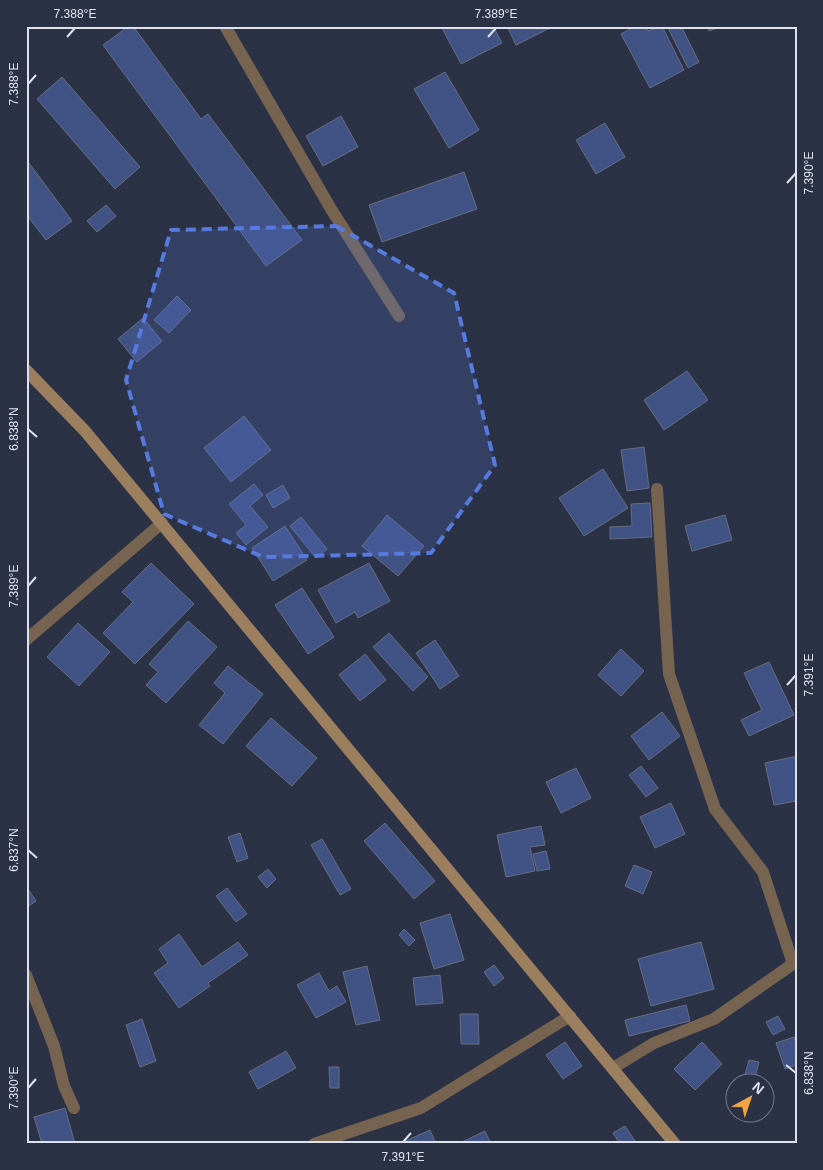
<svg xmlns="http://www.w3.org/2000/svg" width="823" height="1170" font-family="Arial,sans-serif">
	<rect width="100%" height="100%" fill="#2c3245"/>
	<g fill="#415284" stroke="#666e83">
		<polygon points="129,26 133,26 201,119 208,114 302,240 266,266 103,45"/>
		<polygon points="441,26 493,26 502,43 461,64"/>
		<polygon points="507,26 549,26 550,28 516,45"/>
		<polygon points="636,26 645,26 648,31 662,26 684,70 650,88 621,34"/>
		<polygon points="667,26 681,26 699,62 688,68"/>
		<polygon points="707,26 723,26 709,31"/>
		<polygon points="445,72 479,130 449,148 414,89"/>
		<polygon points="62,77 140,167 115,189 37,99"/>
		<polygon points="341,116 358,147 323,166 306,136"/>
		<polygon points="605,123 625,157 596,174 576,140"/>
		<polygon points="26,159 72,221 46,240 26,214"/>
		<polygon points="464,172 477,209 382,242 369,205"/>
		<polygon points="106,205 116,216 97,232 87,221"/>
		<polygon points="177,296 191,310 169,333 154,320"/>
		<polygon points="143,318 162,341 137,362 118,339"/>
		<polygon points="687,371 708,400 664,430 644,400"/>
		<polygon points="244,416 271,450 231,482 204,448"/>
		<polygon points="644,447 649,488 627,491 621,450"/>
		<polygon points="603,469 628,508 584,536 559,498"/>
		<polygon points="254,484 263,495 250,506 268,527 246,545 236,533 246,525 229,504"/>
		<polygon points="283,485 290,498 273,508 266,495"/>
		<polygon points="650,503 652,537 610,539 610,527 632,526 631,504"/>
		<polygon points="387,515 424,546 398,576 362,546"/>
		<polygon points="725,515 732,540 692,551 685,526"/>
		<polygon points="301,517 327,549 316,558 290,526"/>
		<polygon points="285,526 307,560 273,581 252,548"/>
		<polygon points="151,563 194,604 135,664 103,633 133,602 122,592"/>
		<polygon points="369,563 390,601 358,618 355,612 336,623 318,590"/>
		<polygon points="302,588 334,637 308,654 275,605"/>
		<polygon points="188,621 217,647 166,703 146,685 158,672 149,664"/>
		<polygon points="78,623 110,652 79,686 47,657"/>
		<polygon points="389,633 428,677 413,691 373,647"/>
		<polygon points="435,640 459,676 440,689 416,653"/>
		<polygon points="621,649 644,671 621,696 598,675"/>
		<polygon points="365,654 386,680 360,701 339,675"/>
		<polygon points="769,662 794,715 749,736 741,720 762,710 744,673"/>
		<polygon points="228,666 263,694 223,744 199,725 225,693 214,683"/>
		<polygon points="662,712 680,736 649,760 631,736"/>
		<polygon points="271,718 317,758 292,786 246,746"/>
		<polygon points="797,756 797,801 774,805 765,763"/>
		<polygon points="641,766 658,788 646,797 629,775"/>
		<polygon points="576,768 591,798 561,813 546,782"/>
		<polygon points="671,803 685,834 655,848 640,817"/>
		<polygon points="385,823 435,881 414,899 364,841"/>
		<polygon points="541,826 545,845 530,847 535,871 506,877 497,835"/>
		<polygon points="240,833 248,858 237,862 228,837"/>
		<polygon points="322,839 351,889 340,895 311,845"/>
		<polygon points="546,851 550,869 537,871 533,854"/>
		<polygon points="634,865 652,872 643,894 625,886"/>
		<polygon points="268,869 276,879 267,888 258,877"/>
		<polygon points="26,886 36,901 26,908"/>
		<polygon points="227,888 247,914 236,922 216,896"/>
		<polygon points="450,914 464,960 434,969 420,923"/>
		<polygon points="404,929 415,940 409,946 399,935"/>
		<polygon points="179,934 202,967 238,942 248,955 208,983 210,986 179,1008 154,973 168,963 159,949"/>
		<polygon points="701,942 714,989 651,1006 638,959"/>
		<polygon points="494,965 504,978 494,986 484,972"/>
		<polygon points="367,966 380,1020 356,1025 343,972"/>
		<polygon points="319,973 329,991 337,986 346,1002 316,1018 297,985"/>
		<polygon points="440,975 443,1003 416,1005 413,978"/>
		<polygon points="686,1005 690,1021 629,1036 625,1020"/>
		<polygon points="460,1014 478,1014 479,1044 461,1044"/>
		<polygon points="778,1016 785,1029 773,1035 766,1022"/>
		<polygon points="142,1019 156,1061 140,1067 126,1025"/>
		<polygon points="794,1037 797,1044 797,1065 785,1069 776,1043"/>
		<polygon points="565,1042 582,1066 563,1079 546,1055"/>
		<polygon points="702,1042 722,1064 695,1090 674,1069"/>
		<polygon points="286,1051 296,1068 258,1089 249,1072"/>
		<polygon points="749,1060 759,1062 754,1081 744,1078"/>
		<polygon points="329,1067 339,1067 339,1088 330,1088"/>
		<polygon points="65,1108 75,1144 42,1144 34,1117"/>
		<polygon points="625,1126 637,1144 620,1144 613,1133"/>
		<polygon points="430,1130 436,1144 399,1144"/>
		<polygon points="485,1131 491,1144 460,1144 460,1143"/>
	</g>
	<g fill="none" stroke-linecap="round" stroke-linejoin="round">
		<g stroke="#766450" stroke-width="12">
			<polyline points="225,26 331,209 399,316"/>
			<polyline points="657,489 669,674 715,809 763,872 793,964"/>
			<polyline points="26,640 162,523"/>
			<polyline points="26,975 54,1046 64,1086 74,1108"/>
			<polyline points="613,1068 654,1043 714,1019 797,961"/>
			<polyline points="314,1144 421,1108 570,1016"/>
		</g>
		<polyline stroke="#9b7f5e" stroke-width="12" points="26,370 85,431 675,1144"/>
	</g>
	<path fill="#577adf" fill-opacity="0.2" stroke="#577adf" stroke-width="4" stroke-dasharray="10 6" stroke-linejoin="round" d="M 336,226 L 454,293 L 495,465 L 431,553 L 263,557 L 164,514 L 126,380 L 171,230 Z"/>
	<path fill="none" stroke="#dee2ef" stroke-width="2" d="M 67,37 L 75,28M 488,37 L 496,28M 28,84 L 36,75M 787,183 L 796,173M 28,429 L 37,437M 28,586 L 36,577M 787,685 L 796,675M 28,850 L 37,858M 786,1065 L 796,1073M 28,1088 L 36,1079M 403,1142 L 411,1133"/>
	<rect width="823" height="1170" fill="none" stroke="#2c3245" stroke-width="55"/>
	<g transform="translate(750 1098) rotate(40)"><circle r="24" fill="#2c3245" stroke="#737889"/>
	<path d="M0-4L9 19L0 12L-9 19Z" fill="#f1a540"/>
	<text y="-8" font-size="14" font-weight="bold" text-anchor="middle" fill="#dee2ef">N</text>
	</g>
	<rect x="28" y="28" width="768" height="1114" fill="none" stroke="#dee2ef" stroke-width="2"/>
	<g font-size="12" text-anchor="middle" fill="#dee2ef">
		<text x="75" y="18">7.388°E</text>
		<text x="496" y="18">7.389°E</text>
		<text transform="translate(14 84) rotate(-90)" y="4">7.388°E</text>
		<text transform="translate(809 173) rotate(-90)" y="4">7.390°E</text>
		<text transform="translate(14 429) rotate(-90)" y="4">6.838°N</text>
		<text transform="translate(14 586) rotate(-90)" y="4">7.389°E</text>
		<text transform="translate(809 675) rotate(-90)" y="4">7.391°E</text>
		<text transform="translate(14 850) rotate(-90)" y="4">6.837°N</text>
		<text transform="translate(809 1073) rotate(-90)" y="4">6.838°N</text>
		<text transform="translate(14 1088) rotate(-90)" y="4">7.390°E</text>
		<text x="403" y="1161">7.391°E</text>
	</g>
</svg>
